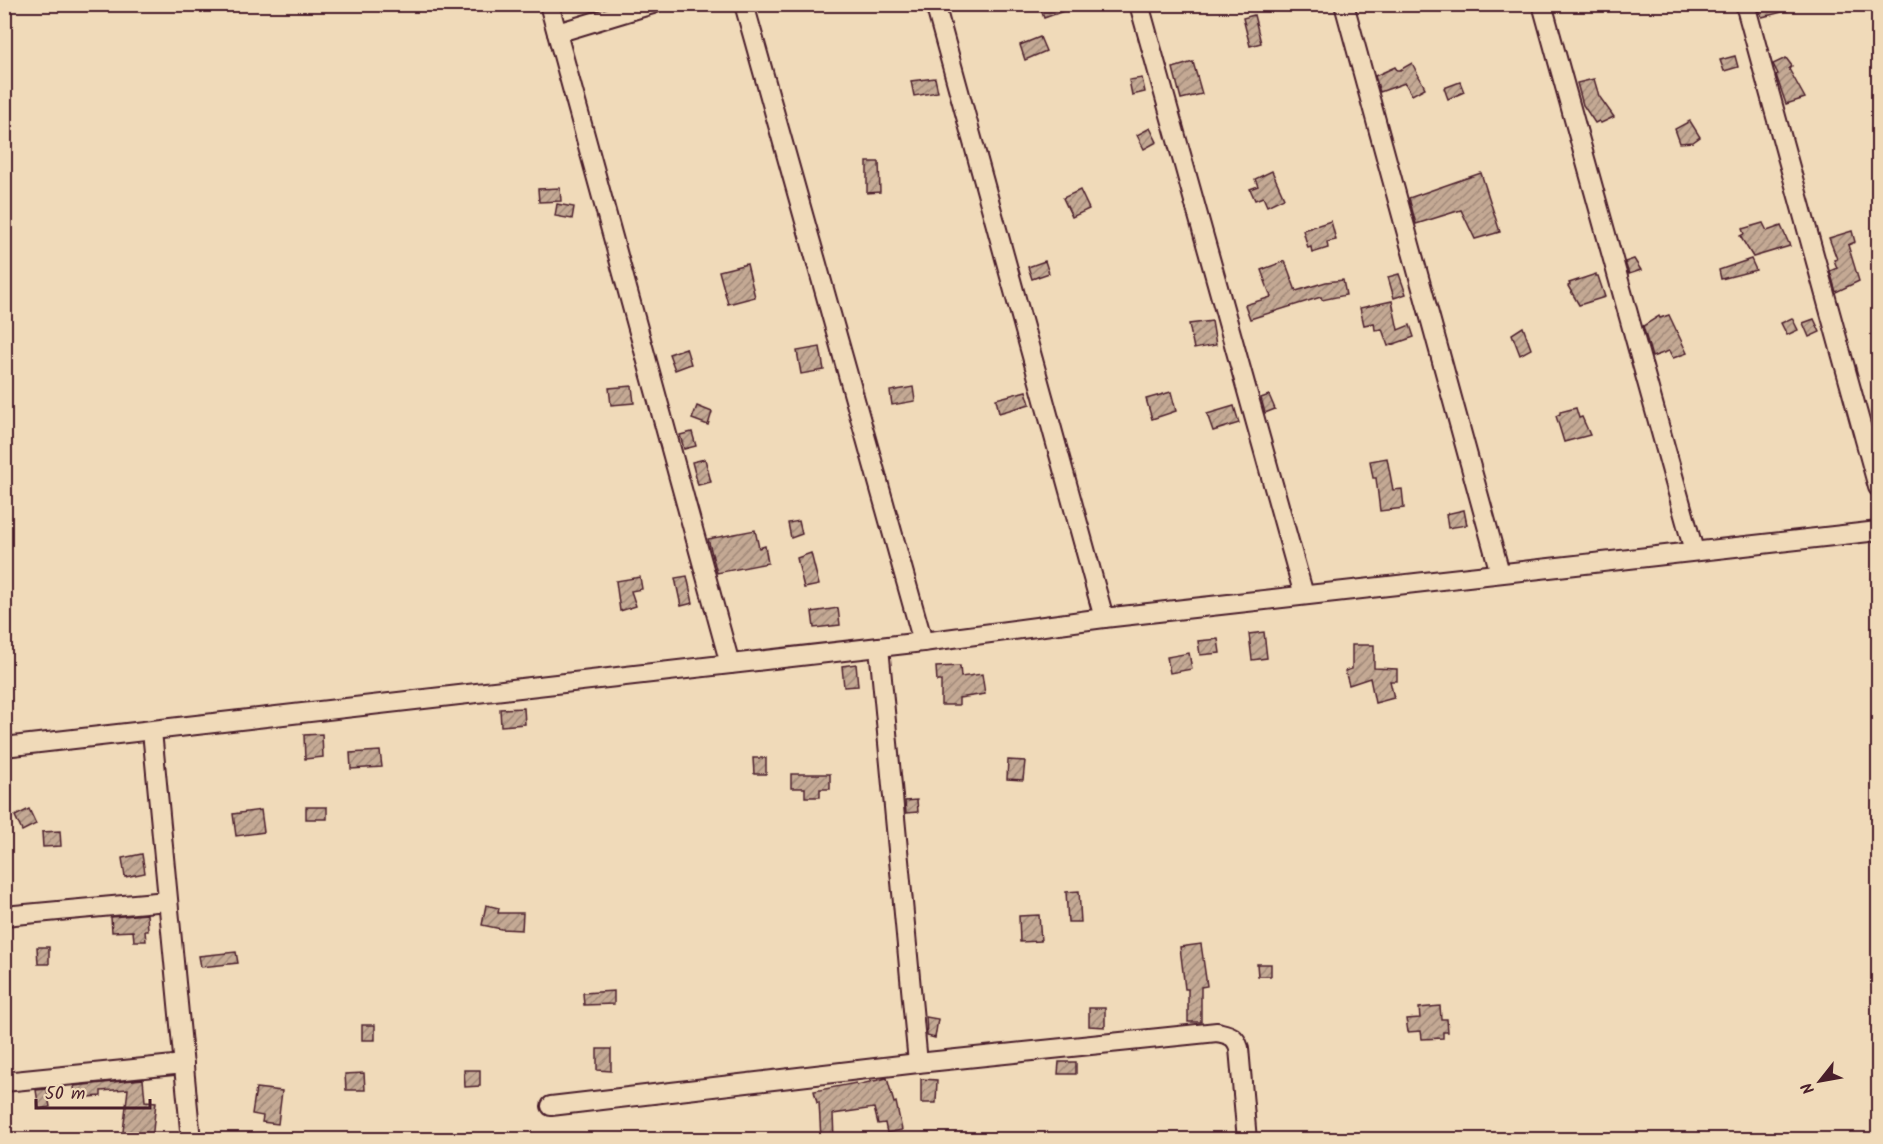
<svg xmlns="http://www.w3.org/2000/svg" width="1883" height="1144" font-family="Kalam,sans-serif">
	<defs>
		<pattern id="building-hatch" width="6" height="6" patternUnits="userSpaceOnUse" patternTransform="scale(1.5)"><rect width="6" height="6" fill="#c4a994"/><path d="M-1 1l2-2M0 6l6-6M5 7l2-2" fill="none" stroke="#a18979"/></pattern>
	</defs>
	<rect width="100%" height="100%" fill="#f0dab9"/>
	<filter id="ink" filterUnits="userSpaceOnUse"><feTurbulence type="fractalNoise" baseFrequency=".0167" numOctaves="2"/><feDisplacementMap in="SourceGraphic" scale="12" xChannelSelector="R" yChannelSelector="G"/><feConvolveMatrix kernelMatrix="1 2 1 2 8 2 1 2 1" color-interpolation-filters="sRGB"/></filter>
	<g filter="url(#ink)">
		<g fill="url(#building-hatch)" stroke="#4a1f2b" stroke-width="1.5">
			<polygon points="1047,4 1078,4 1078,6 1044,18 1040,7"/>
			<polygon points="1757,4 1793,4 1794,9 1762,17"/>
			<polygon points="1254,15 1261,43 1250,46 1243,18"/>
			<polygon points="1040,37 1046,51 1025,60 1020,45"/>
			<polygon points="1735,56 1738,67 1724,71 1720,60"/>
			<polygon points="1786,58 1792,66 1789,69 1805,98 1786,104 1776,75 1778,74 1773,64"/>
			<polygon points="1193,62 1202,94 1181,99 1173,68"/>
			<polygon points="1412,63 1425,88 1412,95 1405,83 1380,92 1375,76 1395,67 1397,70 1400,70"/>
			<polygon points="935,78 938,92 914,96 911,81"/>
			<polygon points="1142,78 1145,92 1132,95 1129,80"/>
			<polygon points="1594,79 1599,96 1614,117 1601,123 1599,121 1595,123 1583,105 1577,83"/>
			<polygon points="1460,82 1464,92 1448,99 1444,88"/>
			<polygon points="1690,121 1700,137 1693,142 1680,143 1675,129"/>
			<polygon points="1150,128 1157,142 1144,149 1137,135"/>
			<polygon points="867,162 879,162 880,192 867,193"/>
			<polygon points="1272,171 1284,198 1267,206 1263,197 1255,200 1250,189 1258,186 1255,179"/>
			<polygon points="1481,173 1500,232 1475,239 1461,210 1416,224 1409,198"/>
			<polygon points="560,188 561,201 539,202 538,189"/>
			<polygon points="1080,190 1089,209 1072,217 1063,198"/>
			<polygon points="557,204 574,207 572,219 555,216"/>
			<polygon points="1331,221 1336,240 1327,242 1328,248 1312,253 1311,247 1308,248 1303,230"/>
			<polygon points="1763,223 1767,231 1781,226 1790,246 1753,257 1740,236 1744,234 1742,229"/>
			<polygon points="1852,231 1855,242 1848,245 1859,281 1836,292 1830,271 1837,268 1834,260 1837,259 1829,238"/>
			<polygon points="1634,259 1641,270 1629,274 1625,262"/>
			<polygon points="1751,259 1756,270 1721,279 1719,270"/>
			<polygon points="1045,261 1049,273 1032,279 1028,267"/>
			<polygon points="1285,261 1296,291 1326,282 1343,280 1346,295 1322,300 1321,297 1250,319 1245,305 1271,297 1261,270"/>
			<polygon points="747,264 755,297 728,304 719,271"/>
			<polygon points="1399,274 1406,294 1394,298 1388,277"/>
			<polygon points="1596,274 1596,276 1598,276 1605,297 1579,305 1568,286 1570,285 1569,283"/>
			<polygon points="1392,301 1398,330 1410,325 1414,337 1388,346 1382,329 1375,330 1374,323 1364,325 1360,308"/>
			<polygon points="1669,315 1687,353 1673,358 1669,351 1652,357 1643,326 1659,316 1660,318"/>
			<polygon points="1792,318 1798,330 1787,335 1781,323"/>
			<polygon points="1814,319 1820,332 1809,337 1803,323"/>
			<polygon points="1212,321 1216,345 1194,349 1189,324"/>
			<polygon points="1523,327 1531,349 1520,355 1512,334"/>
			<polygon points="820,347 824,370 801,374 797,351"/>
			<polygon points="686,348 691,364 675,370 669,354"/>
			<polygon points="632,386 634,403 611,405 609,388"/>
			<polygon points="913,387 915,401 892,405 890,391"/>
			<polygon points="1026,391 1030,404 999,413 996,399"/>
			<polygon points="1171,392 1176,411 1152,419 1146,399"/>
			<polygon points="1269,395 1275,409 1265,413 1261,398"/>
			<polygon points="697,406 712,412 708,425 692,419"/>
			<polygon points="1234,406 1239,423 1213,431 1207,414"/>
			<polygon points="1576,408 1579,418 1582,417 1590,435 1564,442 1556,416 1560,414 1560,412"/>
			<polygon points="692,432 696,446 684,449 680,435"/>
			<polygon points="1387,458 1393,490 1402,489 1404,508 1380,511 1376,478 1373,478 1370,461"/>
			<polygon points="705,459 711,482 698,485 692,462"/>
			<polygon points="1464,510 1467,525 1448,528 1446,514"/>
			<polygon points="799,521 802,534 791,538 788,523"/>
			<polygon points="755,530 759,548 765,546 768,563 717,573 708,539"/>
			<polygon points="811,553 819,585 804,588 797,558"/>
			<polygon points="687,576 693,603 681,606 675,578"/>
			<polygon points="640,577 642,589 631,591 636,606 620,611 616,581"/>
			<polygon points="838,608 840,625 814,628 812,612"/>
			<polygon points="1264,632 1267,658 1252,660 1249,634"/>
			<polygon points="1218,639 1220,653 1200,655 1198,641"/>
			<polygon points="1352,645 1374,645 1374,668 1397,669 1397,681 1390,681 1394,698 1375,703 1370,678 1349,685 1345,671 1352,669"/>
			<polygon points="1189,653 1192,669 1170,673 1167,657"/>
			<polygon points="856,664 858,686 844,687 842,666"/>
			<polygon points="960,666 961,677 982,674 985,694 959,698 959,705 941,705 941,681 937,681 936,667"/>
			<polygon points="524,708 525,724 501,726 500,709"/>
			<polygon points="322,734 323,757 305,759 304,735"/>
			<polygon points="380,751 382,767 351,769 350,753"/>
			<polygon points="753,758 766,758 766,774 754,774"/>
			<polygon points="1008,760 1025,761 1023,780 1007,779"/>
			<polygon points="791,774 830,774 830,789 820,789 820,797 805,797 805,788 791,788"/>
			<polygon points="917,800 918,812 906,813 905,801"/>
			<rect x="306" y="807" width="21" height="12"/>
			<polygon points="29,809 36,824 22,831 15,816"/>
			<polygon points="261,810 264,832 236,836 233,814"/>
			<polygon points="60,831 61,846 43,847 42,832"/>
			<polygon points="142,854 145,873 125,877 122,858"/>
			<polygon points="1079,891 1081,922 1068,922 1066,892"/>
			<polygon points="486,905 499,908 498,913 523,913 522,930 501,929 482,925"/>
			<polygon points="147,914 148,931 145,931 146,941 134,941 133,931 112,932 111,917"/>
			<polygon points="1039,915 1041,941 1020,942 1019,916"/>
			<polygon points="1201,944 1207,986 1201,987 1201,1022 1188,1022 1188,989 1185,989 1180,947"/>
			<polygon points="37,947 49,947 49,964 38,964"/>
			<polygon points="236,952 238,963 201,967 199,956"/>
			<polygon points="1257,964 1271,964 1271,976 1258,976"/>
			<polygon points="614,991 614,1004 584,1005 583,993"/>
			<polygon points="1440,1006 1441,1019 1447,1019 1448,1032 1443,1032 1443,1038 1422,1039 1421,1031 1408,1032 1406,1019 1420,1018 1419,1008"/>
			<polygon points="1089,1008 1105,1008 1105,1027 1089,1026"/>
			<polygon points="926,1017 938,1019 935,1038 927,1036"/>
			<rect x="362" y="1025" width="13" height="15"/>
			<polygon points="597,1049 611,1049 611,1071 597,1070"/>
			<polygon points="1059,1062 1076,1062 1076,1074 1058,1074"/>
			<polygon points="464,1070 480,1070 480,1086 465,1087"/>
			<polygon points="364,1073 365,1090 346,1090 345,1074"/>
			<polygon points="887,1078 894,1103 896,1102 902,1130 887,1133 885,1123 878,1124 874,1108 833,1114 834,1139 821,1139 819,1102 817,1103 814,1091 856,1083 857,1085"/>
			<polygon points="143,1079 145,1101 156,1102 152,1140 122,1140 128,1089 101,1091 101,1096 75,1098 74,1086"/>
			<polygon points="921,1079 937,1080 936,1103 921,1103"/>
			<polygon points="256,1088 282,1091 278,1124 262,1122 263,1116 252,1114"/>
			<polygon points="47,1089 50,1107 39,1109 36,1090"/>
		</g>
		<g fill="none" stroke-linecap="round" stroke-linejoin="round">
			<defs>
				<g id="street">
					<polyline points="549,4 730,664"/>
					<polyline points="744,4 923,642"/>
					<polyline points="935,4 1104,618"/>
					<polyline points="1139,4 1304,595"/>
					<polyline points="1344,4 1500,573"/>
					<polyline points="1542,4 1694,551"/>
					<polyline points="1745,4 1878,487"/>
					<polyline points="557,33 653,4"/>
					<polyline points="879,647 918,1063"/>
					<polyline points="152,731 191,1140"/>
					<polyline points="4,747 923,642 1104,618 1878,531"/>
					<polyline points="4,916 167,901"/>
					<polyline points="4,1082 184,1064"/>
					<path d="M 551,1106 L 918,1063 L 1217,1032 C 1229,1035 1235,1035 1239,1048 L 1247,1140"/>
				</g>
			</defs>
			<use href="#street" stroke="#4a1f2b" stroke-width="22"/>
			<use href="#street" stroke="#f0dab9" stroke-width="18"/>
		</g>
	</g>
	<rect width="1883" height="1144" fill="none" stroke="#f0dab9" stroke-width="24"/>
	<rect x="12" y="12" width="1859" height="1120" fill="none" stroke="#4a1f2b" stroke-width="2" filter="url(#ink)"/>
	<g transform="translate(1820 1081) rotate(239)" stroke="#f0dab9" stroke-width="4.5" paint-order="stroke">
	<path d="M0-4.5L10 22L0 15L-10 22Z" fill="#4a1f2b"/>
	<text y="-9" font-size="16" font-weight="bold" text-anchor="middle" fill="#4a1f2b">N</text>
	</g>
	<path d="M36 1099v9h114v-9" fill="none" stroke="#4a1f2b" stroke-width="3"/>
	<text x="45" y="1099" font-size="18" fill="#4a1f2b" stroke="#f0dab9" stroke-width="4.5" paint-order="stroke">50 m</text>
</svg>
